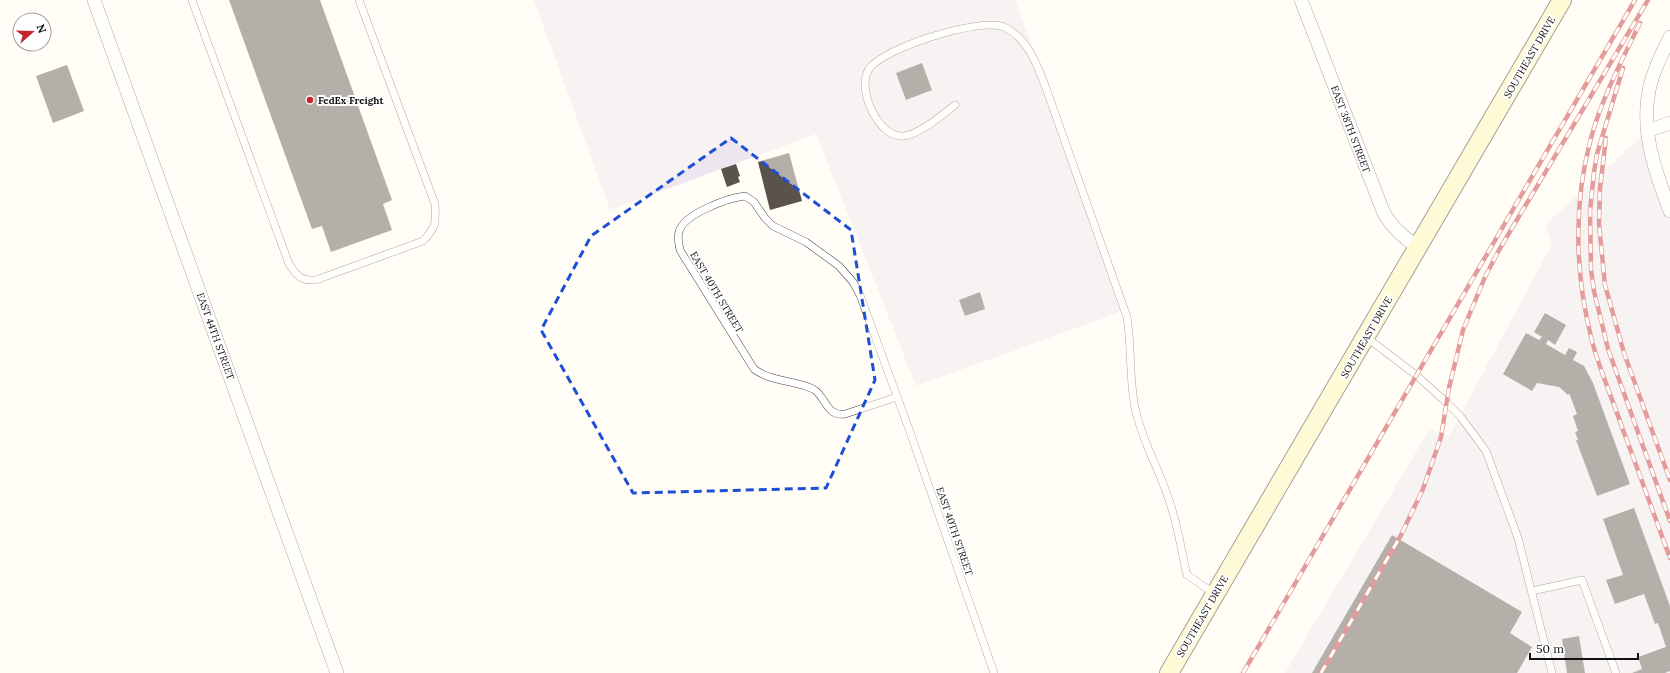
<svg xmlns="http://www.w3.org/2000/svg" width="1670" height="673" font-family="Lora,serif">
	<rect width="100%" height="100%" fill="#fffdf5"/>
	<g fill="#eee6ef">
		<polygon points="534,0 1015,0 1129,309 916,386 816,134 610,210"/>
		<polygon points="1643,135 1670,211 1670,673 1285,673 1429,430 1449,436 1552,244 1545,225"/>
	</g>
	<g fill="#5a524d">
		<polygon points="229,0 320,0 392,200 383,204 392,230 331,252 322,226 312,229"/>
		<polygon points="922,63 932,90 906,100 896,73"/>
		<polygon points="67,65 84,111 53,123 36,76"/>
		<polygon points="789,153 802,201 770,210 758,162"/>
		<polygon points="736,164 740,176 738,177 740,182 727,187 721,169"/>
		<polygon points="980,292 985,309 965,316 959,300"/>
		<polygon points="1545,313 1566,325 1555,345 1548,340 1546,344 1565,355 1569,348 1577,352 1573,360 1584,366 1593,383 1630,484 1597,496 1576,440 1578,440 1575,432 1578,431 1573,416 1577,414 1569,393 1568,395 1559,387 1537,383 1532,391 1503,374 1526,333 1539,340 1542,337 1534,332"/>
		<polygon points="1634,508 1670,606 1670,671 1665,673 1632,673 1642,669 1638,657 1666,647 1658,623 1655,624 1644,594 1615,604 1606,580 1623,575 1603,519"/>
		<polygon points="1392,535 1522,612 1510,633 1532,647 1517,673 1312,673"/>
		<polygon points="1579,636 1585,673 1567,673 1562,639"/>
	</g>
	<g fill="none" stroke-linecap="round" stroke-linejoin="round">
		<defs>
			<g id="lane">
				<path d="M 192,0 L 289,264 C 297,276 301,281 316,280 L 423,241 C 436,227 436,224 435,204 L 359,0"/>
				<path d="M 955,105 C 942,115 920,134 904,136 C 878,139 856,88 869,69 C 883,48 980,17 1004,27 C 1029,39 1037,65 1046,88 L 1127,317 C 1132,348 1129,378 1135,408 C 1142,441 1159,469 1169,500 C 1177,522 1181,548 1186,571 L 1187,575 L 1215,594"/>
				<polyline points="1366,337 1416,375 1447,403 1460,416 1486,451 1518,538 1552,673"/>
				<path d="M 897,397 L 845,414 C 826,417 826,396 813,389 C 794,380 771,382 754,369 L 680,250 C 679,244 677,238 679,232 C 683,214 728,198 745,196 L 754,202 L 765,218 L 773,226 L 806,242 L 839,266 L 853,282 L 860,295 L 910,432 L 994,673"/>
				<polyline points="1532,591 1582,580 1616,673"/>
			</g>
			<g id="street">
				<polyline points="94,0 337,673"/>
				<path d="M 1301,0 L 1383,211 C 1391,227 1404,238 1418,247"/>
				<path d="M 1670,37 C 1666,46 1661,55 1657,65 C 1635,115 1652,163 1670,211"/>
				<polyline points="1647,131 1670,123"/>
			</g>
			<polyline id="secondary" points="1169,673 1562,0"/>
		</defs>
		<use href="#lane" stroke="#444" stroke-width="8"/>
		<use href="#street" stroke="#444" stroke-width="14"/>
		<use href="#secondary" stroke="#333" stroke-width="20"/>
		<use href="#lane" stroke="#fff" stroke-width="7"/>
		<use href="#street" stroke="#fff" stroke-width="13"/>
		<use href="#secondary" stroke="#fff6b0" stroke-width="18"/>
		<defs>
			<g id="rail">
				<path d="M 1640,23 C 1622,60 1602,98 1591,138 C 1573,205 1575,274 1592,341 C 1600,371 1613,400 1623,430 C 1639,472 1654,515 1670,558"/>
				<polyline points="1623,68 1597,154 1594,172 1590,211 1591,269 1594,291 1608,349 1670,521"/>
				<polyline points="1606,138 1600,188 1599,224 1605,285 1624,353 1670,480"/>
				<polyline points="1243,673 1635,0"/>
				<polyline points="1321,673 1401,535 1423,489 1441,437 1449,388 1463,330 1485,277 1499,250 1648,0"/>
			</g>
		</defs>
		<use href="#rail" stroke="#c4262e" stroke-width="4.5"/>
		<use href="#rail" stroke="#fff" stroke-width="3" stroke-dasharray="9" stroke-linecap="butt"/>
	</g>
	<path d="M0 0H1670V673H0ZM 731,138 L 851,230 L 875,380 L 826,488 L 633,493 L 541,330 L 591,236 Z" fill="#fffdf5" fill-opacity=".55" fill-rule="evenodd"/>
	<path fill="none" stroke="#1d4ed8" stroke-width="3" stroke-dasharray="8 5" stroke-linejoin="round" d="M 731,138 L 851,230 L 875,380 L 826,488 L 633,493 L 541,330 L 591,236 Z"/>
	<circle fill="#c4262e" stroke="#fff" stroke-width="1.5" cx="310" cy="100" r="4"/>
	<g text-anchor="middle" stroke-width="4" stroke-linejoin="round" paint-order="stroke">
		<g font-size="10" fill="#111" stroke="#fff">
			<text transform="translate(1529 57) rotate(-60)" y="4">SOUTHEAST DRIVE</text>
			<text transform="translate(1351 129) rotate(69)" y="4">EAST 38TH STREET</text>
			<text transform="translate(717 292) rotate(59)" y="4">EAST 40TH STREET</text>
			<text transform="translate(216 336) rotate(70)" y="4">EAST 44TH STREET</text>
			<text transform="translate(1366 337) rotate(-60)" y="4">SOUTHEAST DRIVE</text>
			<text transform="translate(955 531) rotate(71)" y="4">EAST 40TH STREET</text>
			<text transform="translate(1202 616) rotate(-60)" y="4">SOUTHEAST DRIVE</text>
		</g>
		<g font-size="10" font-weight="bold" fill="#111" stroke="#fff" text-anchor="start">
			<text x="318" y="104">FedEx Freight</text>
		</g>
	</g>
	<g transform="translate(32 32) rotate(70)"><circle r="19" fill="#ffffff" stroke="#a0a0a0"/>
	<path d="M0-3L7 15L0 10L-7 15Z" fill="#c4262e"/>
	<text y="-6" font-size="11" font-weight="bold" text-anchor="middle" fill="#111111">N</text>
	</g>
	<path d="M1530 653v6h108v-6" fill="none" stroke="#111111" stroke-width="2"/>
	<text x="1536" y="653" font-size="12" fill="#111111" stroke="#ffffff" stroke-width="3" paint-order="stroke">50 m</text>
</svg>
